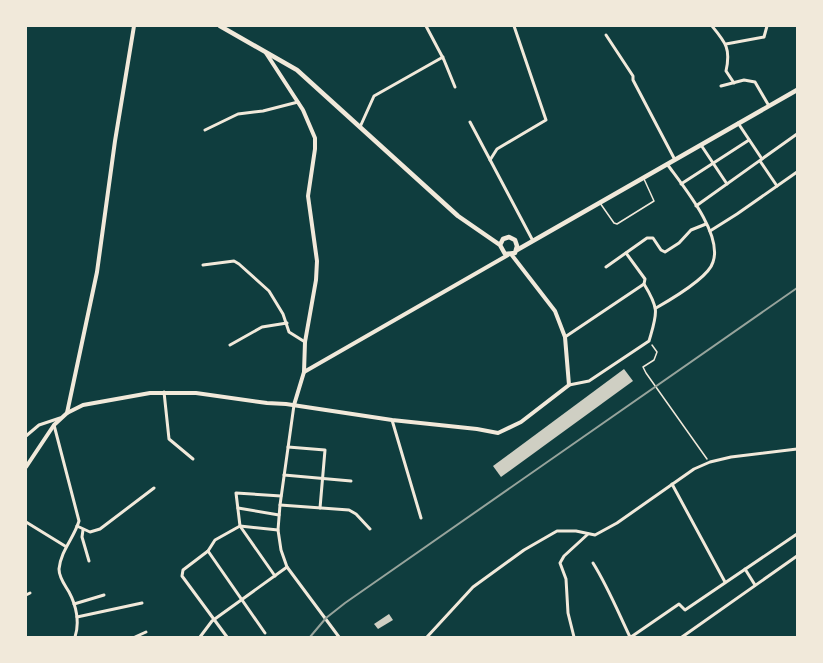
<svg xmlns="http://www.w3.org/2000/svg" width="823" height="663" font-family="Rubik,sans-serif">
	<rect width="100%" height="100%" fill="#0f3d3e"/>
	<g fill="#cfcfc3">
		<polygon points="624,369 633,381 501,477 493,466"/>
		<polygon points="389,614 393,620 378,629 374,624"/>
	</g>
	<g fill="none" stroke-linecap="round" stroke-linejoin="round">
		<polyline stroke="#f1e9da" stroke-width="1.5" points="652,345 657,352 654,360 643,367 646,373 707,459"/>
		<polyline stroke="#f1e9da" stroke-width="1.5" points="600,203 614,223 617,224 654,201 644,179"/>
		<g stroke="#f1e9da" stroke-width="3">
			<polyline points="426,26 444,60 455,87"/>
			<path d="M 712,26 C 726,43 731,49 726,71 L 734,83"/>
			<polyline points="606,35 633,76 633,80 675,160"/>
			<polyline points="726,44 764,37 767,26"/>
			<polyline points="721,86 744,80 755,82 769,106"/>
			<polyline points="470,122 533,241"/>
			<polyline points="738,123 762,159"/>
			<polyline points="360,127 374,96 443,57"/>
			<polyline points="205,130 238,114 263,111 298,102"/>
			<polyline points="701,145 727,184"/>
			<polyline points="490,160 497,149 546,120 514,26"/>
			<polyline points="760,161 777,186"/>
			<polyline points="681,184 749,140"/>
			<polyline points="696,206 797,134"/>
			<polyline points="710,231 737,214 797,172"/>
			<polyline points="203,265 234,261 239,264 269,291 283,314 289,332 305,342"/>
			<polyline points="606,267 647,238 653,238 661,250 665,252 679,243 691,230 706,224"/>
			<path d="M 656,308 C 670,300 709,277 713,262 C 723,234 683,186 667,164"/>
			<polyline points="565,337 644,284"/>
			<polyline points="230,345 262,327 287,323"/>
			<path d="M 569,385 L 589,381 L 649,341 C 657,313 660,310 644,284 L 645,279 L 626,253"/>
			<polyline points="164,392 169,439 193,459"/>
			<polyline points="294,405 280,505 278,530 281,550 287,567 339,637"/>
			<polyline points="392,420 421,518"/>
			<path d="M 54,425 L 79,521 C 74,538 61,550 59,569 C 59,578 65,585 69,592 C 76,605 80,622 75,637"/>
			<polyline points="26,436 39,425 60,418"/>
			<polyline points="288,447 325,450 320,508"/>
			<polyline points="284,475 351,481"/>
			<polyline points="672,484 725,582"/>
			<polyline points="280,505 349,510 356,514 370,529"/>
			<polyline points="238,508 279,515"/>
			<polyline points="26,522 65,546"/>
			<polyline points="77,526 90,532 100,529 154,488"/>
			<polyline points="83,530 82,537 89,561"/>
			<polyline points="208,551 265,633"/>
			<path d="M 593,563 C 608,587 618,612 630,637"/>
			<polyline points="745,569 755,585"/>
			<polyline points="275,576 240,526 236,493 281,496"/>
			<polyline points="26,595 30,593"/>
			<polyline points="74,604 104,595"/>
			<polyline points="77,617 142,603"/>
			<polyline points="135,637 146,632"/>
			<polyline points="200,637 212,621 287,567"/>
			<polyline points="227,637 182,576 183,570 208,551 215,540 240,526 278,530"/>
			<polyline points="427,637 473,587 524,550 557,531 576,531 595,535 617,523 694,469 710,462 731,457 797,449"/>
			<polyline points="574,637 568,613 566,579 560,563 564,556 588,534"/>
			<polyline points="631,637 679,604 685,610 797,534"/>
			<polyline points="682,637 797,556"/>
		</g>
		<g stroke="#f1e9da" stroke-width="4">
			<polyline points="266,53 303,110 315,138 315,149 308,196 317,261 316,280 305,342 304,372 294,405"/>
			<polyline points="304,372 508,255"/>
			<polyline points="67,413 83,405 150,393 196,393 267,403 286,404 392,420 477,429 498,433 521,422 569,385 565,337 555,311 511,254"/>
			<polyline points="26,467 54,425 67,413 97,272 115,141 134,26"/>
		</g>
		<g stroke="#f1e9da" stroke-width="4.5">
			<polyline points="220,26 297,70 458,216 500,245 505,254 515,253 517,246 515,240 509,237 503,239 500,245"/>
			<polyline points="517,250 797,90"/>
		</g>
		<polyline stroke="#97a49c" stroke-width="2" points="310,637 326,618 345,603 797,288"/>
	</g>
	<rect width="823" height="663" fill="none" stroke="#f1e9da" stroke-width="54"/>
</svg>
